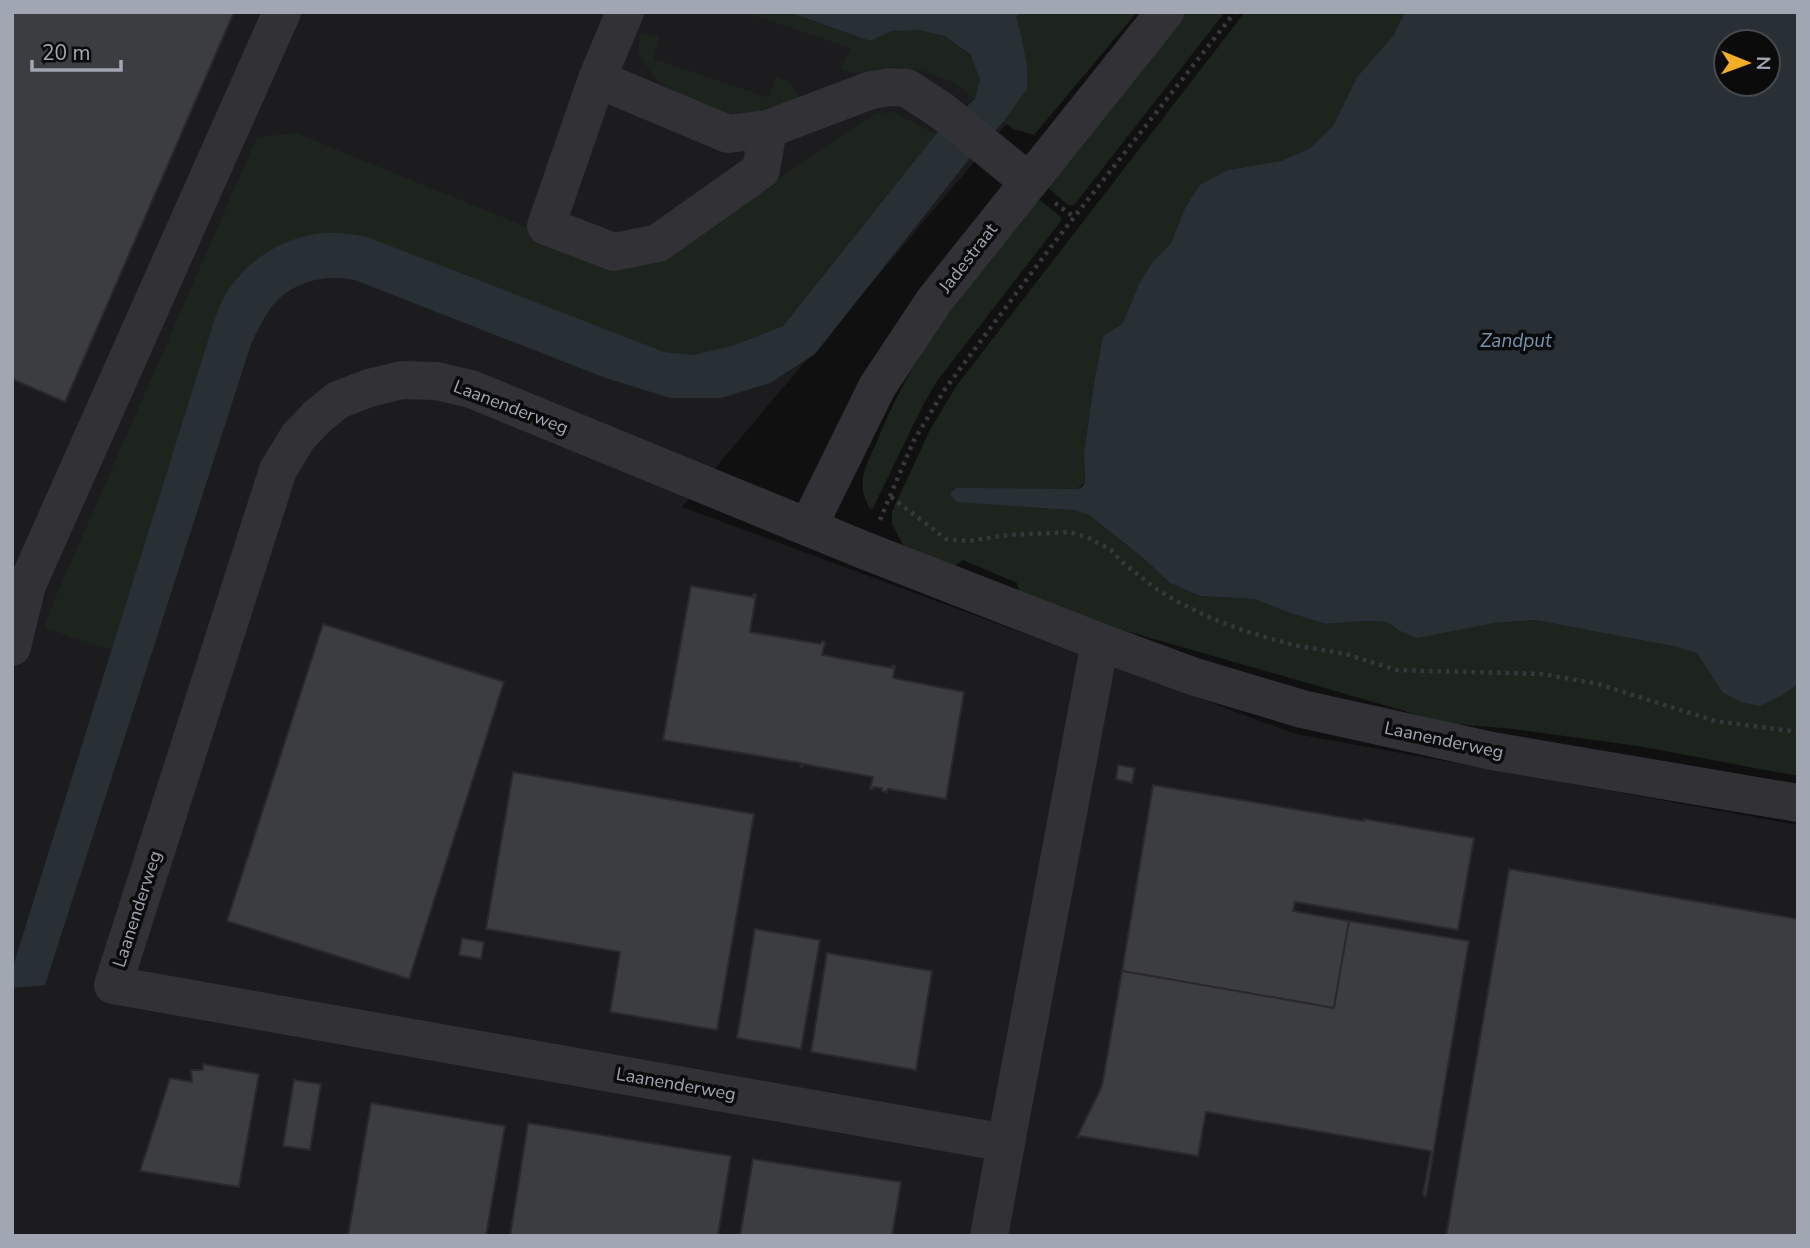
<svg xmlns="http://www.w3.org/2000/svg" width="1810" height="1248" font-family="'Nunito Sans',sans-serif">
	<rect width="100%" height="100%" fill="#101011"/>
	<polygon fill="#1c1c1e" points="12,12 1101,12 682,507 1296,734 1798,825 1798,1236 12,1236"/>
	<g fill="#1c241d">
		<path d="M 744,12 L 789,12 L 870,41 C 876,38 883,34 890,32 C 925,22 972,39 979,77 C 980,84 977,93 975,99 L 954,83 L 923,71 L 891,67 L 854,74 L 841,68 L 850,48 Z"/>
		<polygon points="1022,12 1137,12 1034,135 1013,129 1004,122 1027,89 1021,35 1016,17"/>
		<polygon points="1185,12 1225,12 1074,205 1068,205 1046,186"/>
		<polygon points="1245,12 1405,12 1393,36 1357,77 1333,126 1310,148 1281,161 1228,170 1185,208 1171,243 1151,264 1140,282 1122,324 1103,336 1095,377 1084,452 1085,483 1077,489 1073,510 1089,515 1142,557 1170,583 1200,596 1254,599 1287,612 1325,624 1366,621 1387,622 1398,630 1535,620 1677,647 1698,653 1722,692 1798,684 1798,776 1638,746 1513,729 1446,723 1095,622 1020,595 1017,583 963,560 953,567 903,545 892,524 892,511 931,428 957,385"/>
		<path d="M 640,32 L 659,37 L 654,59 L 769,98 L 776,76 C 792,83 794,85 801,102 L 738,116 L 693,104 L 656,80 L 638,53 Z"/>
		<polygon points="893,112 936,134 782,326 735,345 692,355 664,352 346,233 325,233 304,236 213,324 112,650 44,628 53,603 257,137 296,133 615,263 668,253 876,113"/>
		<path d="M 1036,197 L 1061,217 L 1061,221 L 937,381 L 923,405 L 873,508 L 870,509 C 865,500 861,489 863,478 C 865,465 873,451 878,439 C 915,347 977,274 1036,197 Z"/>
	</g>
	<g fill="#283036" fill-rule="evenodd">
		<path d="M 789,12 L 1022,12 L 1016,17 L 1021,35 L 1027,66 L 1027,89 L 1004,121 L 969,159 L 815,354 L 770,383 L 721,398 L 670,398 L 603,377 L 355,280 C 323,274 290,282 270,309 C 262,320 257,332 251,344 L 45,985 L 12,988 L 12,970 L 213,324 C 216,316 219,307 223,299 C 243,262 282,237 323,233 C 338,232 352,234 367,237 L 664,352 L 692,355 L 735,345 L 783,326 L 936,134 L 975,99 L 980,79 L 970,54 L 945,36 L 919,30 L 892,31 L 870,41 Z"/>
		<path d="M 1405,12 L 1798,12 L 1798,684 L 1779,697 L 1760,706 L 1741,702 L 1722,692 L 1697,653 L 1677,647 L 1535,620 L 1494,623 L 1417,638 L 1398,630 L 1387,622 L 1366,621 L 1325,624 L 1287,612 L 1254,599 L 1200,596 L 1170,583 L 1142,557 L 1089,515 L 1073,510 L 957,502 L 951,496 L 951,493 L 956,488 L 1077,489 L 1082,487 L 1085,483 L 1084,452 L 1095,377 L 1103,336 L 1122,324 L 1140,282 L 1151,264 L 1171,243 L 1185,208 L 1200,185 L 1228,170 L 1281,161 L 1310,148 L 1333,126 L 1357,77 L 1393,36 ZM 1726,42 L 1768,42 L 1768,84 L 1726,84 Z"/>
	</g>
	<g fill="#3c3d41" stroke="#2a2a2d" stroke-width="2">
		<polygon points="12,12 234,12 65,402 12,379"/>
		<polygon points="691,586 753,597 754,594 756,595 750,632 821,644 822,641 825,642 822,655 892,668 893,665 895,666 893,678 964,692 946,799 888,789 887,792 882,791 882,788 873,787 873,789 870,789 873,777 803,764 802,767 800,766 801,763 663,740"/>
		<polygon points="323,624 504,682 409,979 227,921"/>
		<polygon points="1118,765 1135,768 1132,783 1116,779"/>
		<polygon points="513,772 754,814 717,1030 610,1012 620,952 486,929"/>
		<polygon points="1153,785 1364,821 1364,819 1474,838 1458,930 1295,902 1293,911 1349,921 1334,1008 1122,971"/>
		<polygon points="1509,869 1798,919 1798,1236 1446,1236"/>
		<polygon points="1349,921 1469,941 1426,1196 1423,1195 1431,1151 1206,1112 1198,1156 1080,1136 1079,1138 1077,1137 1102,1086 1122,971 1334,1008"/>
		<polygon points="755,929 820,940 801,1049 737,1038"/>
		<polygon points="462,938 484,942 481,959 459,955"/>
		<polygon points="827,953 932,971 916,1070 811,1052"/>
		<polygon points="203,1064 259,1074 239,1187 140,1171 170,1078 192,1082 191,1070 203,1070"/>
		<polygon points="294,1080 321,1084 310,1150 283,1146"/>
		<polygon points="371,1103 505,1126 486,1236 348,1236"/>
		<polygon points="528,1123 731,1156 718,1236 510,1236"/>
		<polygon points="753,1159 901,1182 892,1236 740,1236"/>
	</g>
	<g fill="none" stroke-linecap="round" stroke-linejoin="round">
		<g stroke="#37383d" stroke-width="4.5" stroke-dasharray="3.5 5" stroke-linecap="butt">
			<polyline points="1055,203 1074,217"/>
			<polyline points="891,497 946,539 968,541 1008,535 1070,532 1087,537 1111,550 1122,562 1155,588 1178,602 1211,618 1245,631 1293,645 1346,654 1396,670 1543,674 1598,684 1715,721 1798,732"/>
			<polyline points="880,520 913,442 945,389 1050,248 1235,12"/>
		</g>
		<g stroke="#313136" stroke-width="38">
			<polyline points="625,12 597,79 728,134 768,129 871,90 891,87 907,88 942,111 1029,182"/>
			<polyline points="597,79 546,226 614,252 658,243 761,170 768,129"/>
			<polyline points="808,527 877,387 934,301 1165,12"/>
			<polyline points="1100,642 1006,1143 113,985 278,470 298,437 318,416 338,400 369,388 402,380 436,381 471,389 866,551 1100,642 1195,677 1302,709 1492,751 1798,803"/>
			<polyline points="12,647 27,585 282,12"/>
			<polyline points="989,1236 1006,1143"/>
		</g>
	</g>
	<g text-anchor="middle" stroke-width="7" stroke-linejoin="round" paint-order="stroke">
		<g font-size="18" fill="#a0a6b2" stroke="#0b0b0c">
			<text transform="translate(968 258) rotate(-52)" y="6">Jadestraat</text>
			<text transform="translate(511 407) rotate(21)" y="6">Laanenderweg</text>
			<text transform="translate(1444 740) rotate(12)" y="6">Laanenderweg</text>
			<text transform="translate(137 909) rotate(-72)" y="6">Laanenderweg</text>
			<text transform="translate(676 1084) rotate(10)" y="6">Laanenderweg</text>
		</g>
		<g font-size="19" font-style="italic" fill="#7694af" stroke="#0b0b0c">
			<text x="1516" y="347">Zandput</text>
		</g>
	</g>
	<rect width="1810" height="1248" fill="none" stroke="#a0a6b2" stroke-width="28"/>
	<g transform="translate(1747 63) rotate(91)"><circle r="33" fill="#0b0b0c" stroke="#47494e" stroke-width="2"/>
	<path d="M0-5L12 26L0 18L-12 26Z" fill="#f4ae25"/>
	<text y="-10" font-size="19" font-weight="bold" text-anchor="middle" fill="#a0a6b2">N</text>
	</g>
	<path d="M32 60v10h89v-10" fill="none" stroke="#a0a6b2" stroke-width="3.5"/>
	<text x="42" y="60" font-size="21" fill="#a0a6b2" stroke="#0b0b0c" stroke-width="5" paint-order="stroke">20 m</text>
</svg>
